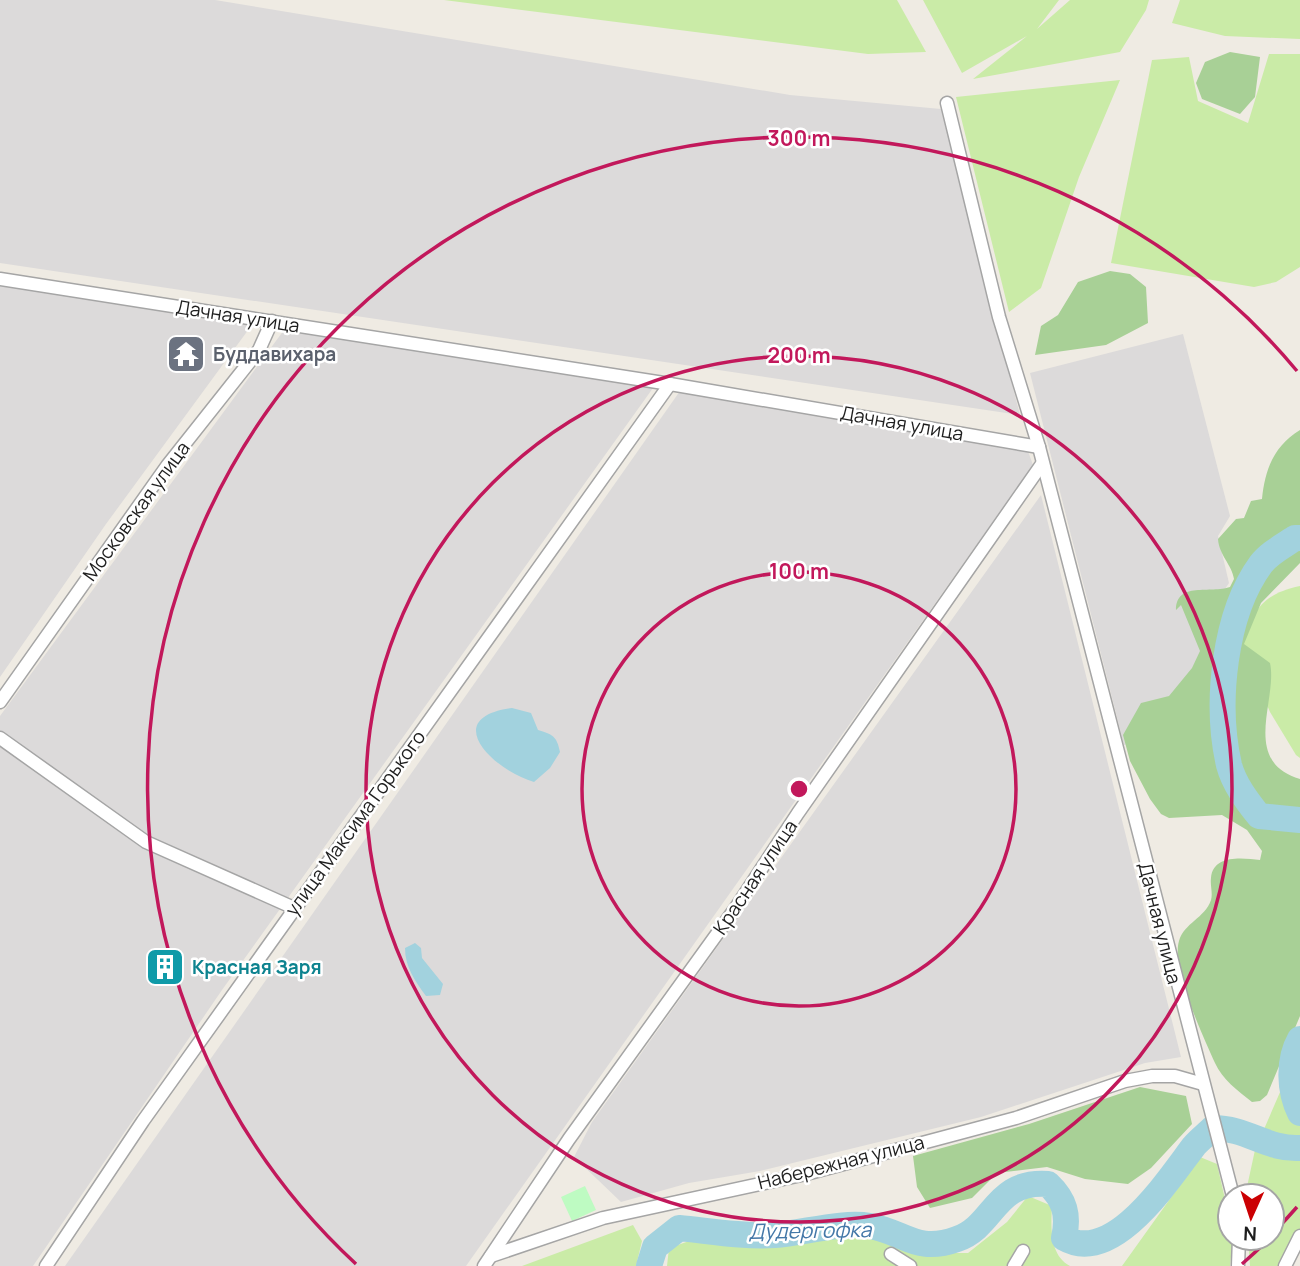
<svg xmlns="http://www.w3.org/2000/svg" width="1300" height="1266" font-family="Manrope,sans-serif">
	<rect width="100%" height="100%" fill="#efebe3"/>
	<g fill="#dcdada">
		<polygon points="0,0 215,0 790,95 941,109 1020,415 0,263"/>
		<polygon points="0,283 254,322 106,524 0,677"/>
		<polygon points="284,330 653,388 222,990 33,1266 0,1266 0,716"/>
		<polygon points="1183,334 1230,516 1218,536 1229,583 1200,626 1208,657 1168,734 1124,745 1030,373"/>
		<polygon points="680,391 1025,443 1033,465 466,1266 65,1266"/>
		<polygon points="1041,495 1181,1057 1145,1063 981,1117 760,1171 689,1183 621,1202 574,1157 592,1122"/>
	</g>
	<g fill="#caeba7">
		<polygon points="444,0 897,0 926,52 868,54"/>
		<polygon points="923,0 1059,0 1037,29 1070,0 1149,0 1146,10 1120,52 973,79 1027,36 962,73"/>
		<polygon points="1180,0 1300,0 1300,39 1225,36 1172,23"/>
		<polygon points="1269,54 1300,54 1300,267 1276,282 1254,287 1111,263 1152,60 1189,57 1198,101 1248,123"/>
		<polygon points="1120,80 1079,177 1041,288 1009,312 956,97"/>
		<path d="M 1300,586 L 1300,758 L 1296,755 L 1270,712 L 1240,644 C 1254,610 1262,594 1300,586 Z"/>
		<polygon points="1300,1046 1300,1235 1285,1266 1250,1266 1248,1238 1272,1238 1272,1196 1245,1196 1255,1150"/>
		<polygon points="1200,1157 1217,1164 1230,1221 1230,1238 1233,1238 1230,1266 1122,1266"/>
		<path d="M 1028,1196 L 1052,1206 C 1051,1226 1049,1255 1070,1266 L 667,1266 L 669,1248 L 698,1238 L 769,1241 L 867,1236 L 920,1253 L 968,1253 L 1007,1222 Z"/>
		<polygon points="633,1225 642,1241 636,1266 522,1266"/>
	</g>
	<g fill="#a8d096">
		<polygon points="1230,52 1260,57 1255,97 1240,114 1202,99 1196,83 1205,62"/>
		<polygon points="1110,271 1130,274 1146,287 1148,323 1106,345 1035,355 1041,326 1058,315 1078,282"/>
		<path d="M 1300,430 L 1300,563 L 1261,603 L 1244,644 L 1270,663 C 1278,700 1240,761 1300,779 L 1300,1016 L 1267,1095 L 1260,1101 L 1252,1102 C 1238,1091 1222,1079 1215,1063 C 1203,1036 1171,968 1179,941 C 1184,923 1205,918 1211,900 C 1213,893 1210,886 1211,878 C 1213,854 1243,858 1260,860 L 1262,851 L 1247,830 L 1222,815 L 1169,818 L 1161,814 L 1150,799 L 1130,761 L 1123,735 L 1141,703 L 1169,696 L 1192,668 L 1200,651 L 1181,605 L 1176,610 C 1176,581 1211,594 1230,587 L 1234,579 C 1232,565 1219,555 1218,539 L 1236,519 L 1244,518 L 1251,501 L 1262,499 C 1265,469 1274,446 1300,430 Z"/>
		<polygon points="1140,1087 1186,1096 1192,1124 1151,1168 1128,1184 1085,1179 1047,1167 997,1173 972,1198 930,1208 917,1187 913,1156 1029,1124"/>
	</g>
	<polygon fill="#befbc2" points="585,1186 596,1210 572,1221 561,1197"/>
	<g fill="#a2d2de">
		<path d="M 512,708 L 531,713 L 538,730 C 552,734 557,736 560,752 L 550,768 L 534,782 C 495,771 438,718 512,708 Z"/>
		<path d="M 415,943 L 421,948 L 422,958 L 443,984 L 440,995 L 426,996 C 415,981 405,967 405,948 Z"/>
	</g>
	<g fill="none" stroke-linecap="round" stroke-linejoin="round">
		<g stroke="#a2d2de" stroke-width="26">
			<path d="M 1300,538 L 1295,538 C 1285,545 1269,553 1261,564 C 1224,614 1215,704 1229,765 C 1234,784 1247,801 1259,816 L 1300,820"/>
			<path d="M 1300,1039 C 1288,1060 1289,1091 1300,1113"/>
			<path d="M 649,1266 L 655,1247 L 679,1228 C 710,1231 743,1237 775,1235 C 803,1233 843,1221 870,1226 C 905,1232 916,1254 957,1239 C 995,1226 994,1180 1048,1184 C 1065,1200 1069,1215 1064,1238 C 1113,1266 1168,1180 1194,1146 C 1199,1140 1207,1134 1213,1128 C 1247,1128 1268,1150 1300,1148"/>
		</g>
		<defs>
			<g id="minor">
				<polyline points="947,103 999,317 1039,447 1233,1196"/>
				<polyline points="0,279 670,384 1039,447"/>
				<polyline points="0,702 167,466 259,350 272,321"/>
				<polyline points="0,738 146,842 294,908"/>
				<polyline points="891,1254 910,1266"/>
				<polyline points="491,1256 603,1218 806,1174 1016,1118 1125,1081 1152,1076 1175,1076 1203,1084"/>
				<polyline points="46,1266 143,1121 670,384"/>
				<polyline points="484,1266 569,1139 735,909 798,813 1042,464"/>
				<polyline points="1014,1266 1023,1251"/>
				<polyline points="1238,1266 1239,1238"/>
				<polyline points="1285,1266 1300,1236"/>
			</g>
		</defs>
		<use href="#minor" stroke="#a5a5a5" stroke-width="15"/>
		<use href="#minor" stroke="#fff" stroke-width="12"/>
	</g>
	<g fill="none" stroke="#c2185b" stroke-width="3.5">
		<circle cx="799" cy="789" r="217"/>
		<circle cx="799" cy="789" r="433"/>
		<path d="M1297 1207A650 650 0 0 1 1274 1232M1267 1241A650 650 0 0 1 1242 1264M356 1264A650 650 0 1 1 1297 371"/>
	</g>
	<defs>
		<symbol id="temple-square" viewBox="-11 -11 22 22"><rect x="-9" y="-9" width="18" height="18" rx="4" fill="#6b7280" stroke="#fff"/><path d="M0-6L5-2H3V0L6.5 2.5H4V6H1.5V3h-3V6H-4V2.5H-6.5L-3 0V-2H-5Z" fill="#fff"/></symbol>
		<symbol id="building-square" viewBox="-11 -11 22 22"><rect x="-9" y="-9" width="18" height="18" rx="4" fill="#0f9aa8" stroke="#fff"/><path d="M-4-6H4V6H1V3H-1V6H-4ZM-2.5-4.3h1.7v1.8h-1.7ZM.8-4.3h1.7v1.8H.8ZM-2.5-1h1.7V.8h-1.7ZM.8-1h1.7V.8H.8Z" fill="#fff"/></symbol>
	</defs>
	<g fill-rule="evenodd">
		<use href="#temple-square" x="164" y="332" width="44" height="44"/>
		<use href="#building-square" x="143" y="945" width="44" height="44"/>
	</g>
	<g text-anchor="middle" stroke-width="5" stroke-linejoin="round" paint-order="stroke">
		<g font-size="19" fill="#1e1e1e" stroke="#fff">
			<text transform="translate(238 316) rotate(9)" y="7">Дачная улица</text>
			<text transform="translate(902 423) rotate(10)" y="7">Дачная улица</text>
			<text transform="translate(136 511) rotate(-54)" y="7">Московская улица</text>
			<text transform="translate(355 823) rotate(-54)" y="7">улица Максима Горького</text>
			<text transform="translate(755 877) rotate(-56)" y="7">Красная улица</text>
			<text transform="translate(1160 923) rotate(76)" y="7">Дачная улица</text>
			<text transform="translate(841 1162) rotate(-14)" y="7">Набережная улица</text>
		</g>
		<g font-size="19" font-weight="bold" fill="#5b616d" stroke="#fff" text-anchor="start">
			<text x="213" y="361">Буддавихара</text>
		</g>
		<g font-size="19" font-weight="bold" fill="#0d838f" stroke="#fff" text-anchor="start">
			<text x="192" y="974">Красная Заря</text>
		</g>
		<g font-size="21" font-style="italic" fill="#4478a8" stroke="#fff">
			<text transform="translate(810 1231) rotate(-1)" y="7">Дудергофка</text>
		</g>
	</g>
	<circle cx="799" cy="789" r="10" fill="#c2185b" stroke="#fff" stroke-width="3.5"/>
	<g font-size="21" text-anchor="middle" font-weight="bold" fill="#c2185b" stroke="#fff" stroke-width="5" stroke-linejoin="round" paint-order="stroke">
		<text x="799" y="146">300 m</text>
		<text x="799" y="363">200 m</text>
		<text x="799" y="579">100 m</text>
	</g>
	<g transform="translate(1251 1217) rotate(183)"><circle r="33" fill="#ffffff" stroke="#a5a5a5" stroke-width="2"/>
	<path d="M0-5L12 26L0 18L-12 26Z" fill="#cb0003"/>
	<text y="-10" font-size="19" font-weight="bold" text-anchor="middle" fill="#1e1e1e">N</text>
	</g>
</svg>
